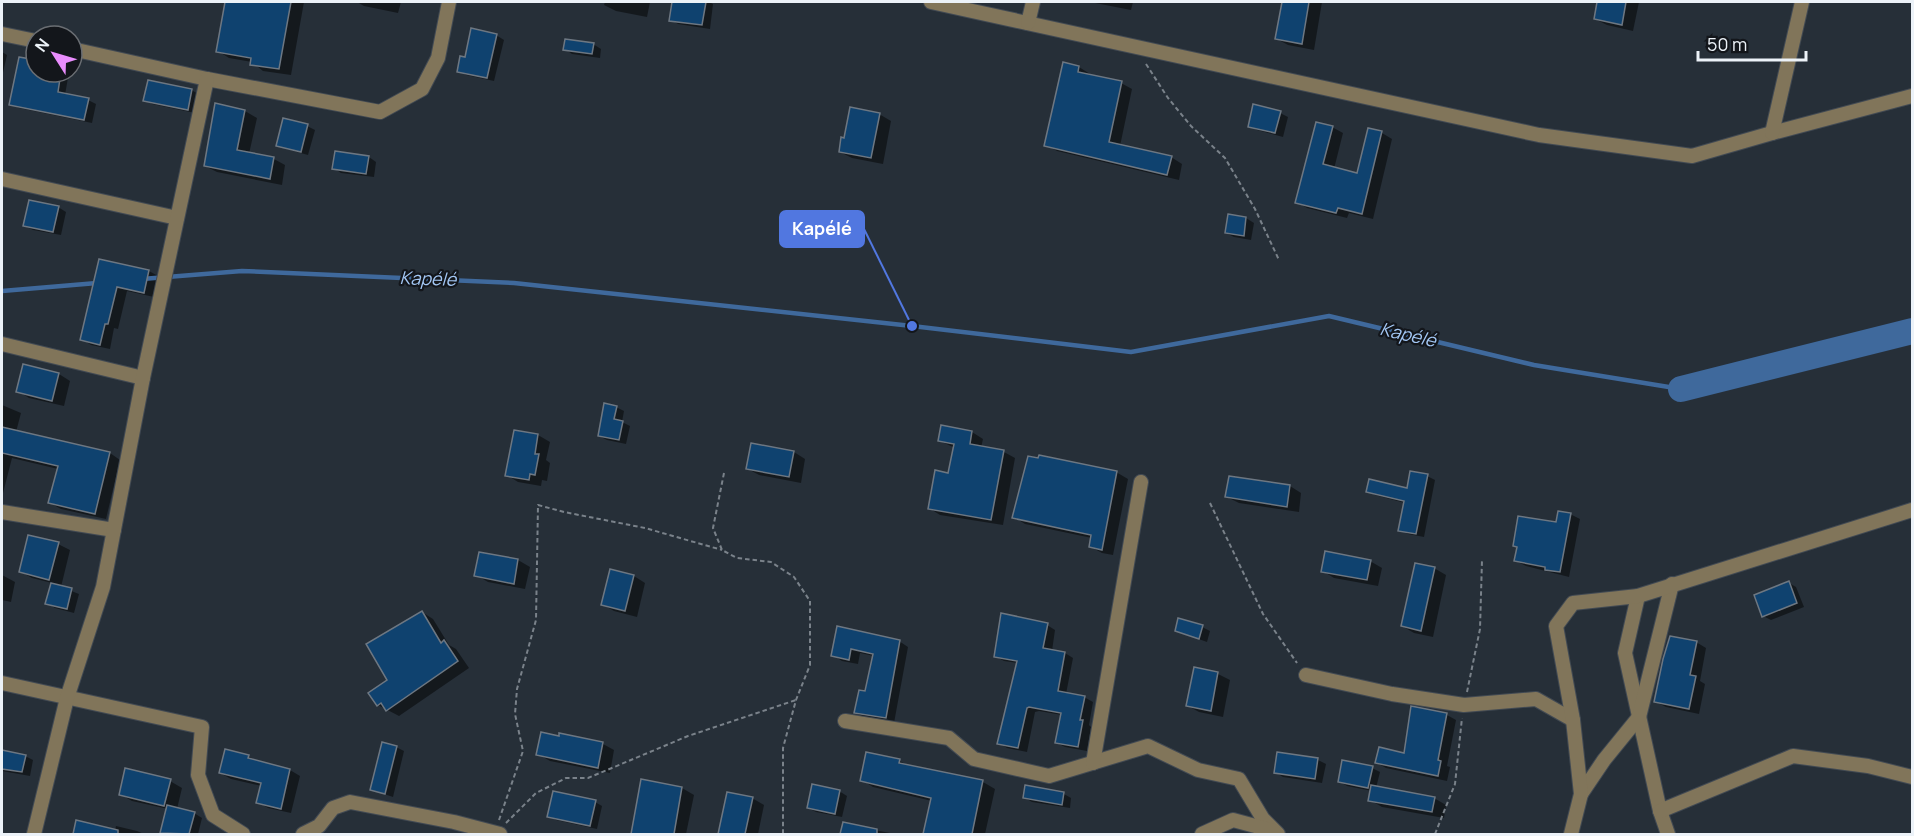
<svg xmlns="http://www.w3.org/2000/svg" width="1914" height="836" font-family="Manrope,sans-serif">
	<rect width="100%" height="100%" fill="#262f38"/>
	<g fill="#0007">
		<polygon points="227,2 304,2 291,75 263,71 252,62 229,58 218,51"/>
		<polygon points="357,2 401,2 398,13 364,6"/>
		<polygon points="605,2 650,2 647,17 616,11 604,5"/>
		<polygon points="673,2 709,2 713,4 710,29 678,24 671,20"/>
		<polygon points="1090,2 1133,2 1131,10"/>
		<polygon points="1283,2 1322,2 1314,50 1288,45 1277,39"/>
		<polygon points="1599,2 1639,2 1633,31 1607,25 1595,19"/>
		<polygon points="496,35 504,40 494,81 466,75 458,71 466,58"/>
		<polygon points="593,44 601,49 600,58 572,54 565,49"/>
		<polygon points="2,52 7,55 2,77"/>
		<polygon points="36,62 36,72 69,72 65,95 88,100 96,104 92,123 19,108 11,104"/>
		<polygon points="1079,67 1090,74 1089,76 1121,83 1132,89 1120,146 1171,157 1182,164 1179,180 1057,151 1046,145"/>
		<polygon points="192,90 199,95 195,113 152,104 145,100"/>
		<polygon points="216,105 245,111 257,118 249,154 274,159 285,165 282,185 217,172 205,166"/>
		<polygon points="1280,113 1288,117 1283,137 1257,130 1249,126"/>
		<polygon points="879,114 891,121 883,164 852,158 840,152"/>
		<polygon points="307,126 315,130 308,155 286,149 278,145"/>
		<polygon points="1332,127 1343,133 1334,169 1358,174 1369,130 1382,133 1392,139 1373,219 1349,213 1347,218 1307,208 1297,202"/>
		<polygon points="369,157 376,162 374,177 341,173 334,168"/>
		<polygon points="58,207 66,212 61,235 33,230 25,226"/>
		<polygon points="1229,216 1246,218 1254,223 1251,240 1234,237 1226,233"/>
		<polygon points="101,261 149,271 158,276 154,297 127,291 118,329 114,328 110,349 91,345 82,339"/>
		<polygon points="59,374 70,381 64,406 29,398 18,391"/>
		<polygon points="2,405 21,413 16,432 110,453 120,460 106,519 61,509 50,503 58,469 12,458 2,497"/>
		<polygon points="616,407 624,411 622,422 630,426 626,444 607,440 599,436"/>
		<polygon points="515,431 538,435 550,442 546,460 550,463 547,481 542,480 541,486 518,482 507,475"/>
		<polygon points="972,432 983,439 981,448 1004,452 1015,458 1003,525 940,515 929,508 950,474 955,448 940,441"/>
		<polygon points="794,452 805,459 801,483 759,475 748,469"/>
		<polygon points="1116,472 1128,479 1113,555 1102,553 1091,547 1092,538 1025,524 1014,517"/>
		<polygon points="1427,476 1435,480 1424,537 1408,534 1400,530 1405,503 1375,495 1368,491 1408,490"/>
		<polygon points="1290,486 1301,493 1299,512 1239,503 1227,497"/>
		<polygon points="1570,514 1580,519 1569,577 1526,566 1516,561 1518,548 1514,546 1557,524"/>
		<polygon points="58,544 70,550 61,587 79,594 74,613 55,608 47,603 52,583 32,578 21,572"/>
		<polygon points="518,560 530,567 525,589 488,582 476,575"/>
		<polygon points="1370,561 1382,568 1378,586 1334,578 1323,571"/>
		<polygon points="1434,568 1446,575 1433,637 1414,633 1402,626"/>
		<polygon points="611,571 634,576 645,583 637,617 614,611 602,604"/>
		<polygon points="2,575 15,582 11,602 2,600"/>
		<polygon points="1789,583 1796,587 1804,607 1771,620 1763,616"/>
		<polygon points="422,612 433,619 449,645 456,649 469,668 399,716 378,705 370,693 389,680"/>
		<polygon points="1047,625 1055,630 1052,651 1065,653 1073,658 1066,694 1084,697 1093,702 1089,725 1091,727 1087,751 1065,747 1057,743 1062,715 1039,711 1035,712 1027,752 1007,748 999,743 1018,663 1004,661 995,656"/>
		<polygon points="1202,627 1210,631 1207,642 1176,631"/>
		<polygon points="838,628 899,641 908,647 894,723 865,718 856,713 866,693 874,656 860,653 858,664 842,661 833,655"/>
		<polygon points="1696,642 1706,648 1700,681 1705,684 1699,714 1666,707 1656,702"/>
		<polygon points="1195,669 1218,674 1230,680 1223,717 1199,712 1188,706"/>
		<polygon points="1412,708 1447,715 1456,720 1447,766 1450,767 1447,781 1386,768 1377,763 1405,754"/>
		<polygon points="603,744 614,750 610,773 550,761 538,754"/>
		<polygon points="396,747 404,751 393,797 372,790"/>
		<polygon points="2,752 25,756 33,760 30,776 2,771"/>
		<polygon points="1278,753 1318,760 1326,764 1322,783 1283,777 1275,772"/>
		<polygon points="248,756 258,762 290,770 300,776 291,813 268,808 258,802 262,786 231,779 220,773"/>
		<polygon points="900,761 910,767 983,782 995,789 985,834 925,834 932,801 873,787 862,780"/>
		<polygon points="1372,768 1380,772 1376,788 1434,798 1446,805 1444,818 1382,807 1370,800 1372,791 1347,786 1339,781"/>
		<polygon points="170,781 182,788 177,809 194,813 202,818 198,834 166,834 162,832 168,809 132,801 120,794"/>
		<polygon points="642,781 682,788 694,795 686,834 632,834"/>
		<polygon points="1026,787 1064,794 1071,798 1070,808 1032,802 1024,797"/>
		<polygon points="839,791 847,796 842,817 816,812 808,808"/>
		<polygon points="729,793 752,798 764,805 758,834 720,834"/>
		<polygon points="595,802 602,806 597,829 556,820 548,816"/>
		<polygon points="77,822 115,831 116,826 137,831 144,834 74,834"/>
		<polygon points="844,824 895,834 842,834"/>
	</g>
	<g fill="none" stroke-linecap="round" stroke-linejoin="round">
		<g stroke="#3f699c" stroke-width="4.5">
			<polyline points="142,279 242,271 514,283 912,326 1131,352 1329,316 1534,365 1681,389"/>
			<polyline points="2,291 97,283"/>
		</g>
		<polyline stroke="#3f699c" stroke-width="26" points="1681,389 1912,331"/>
	</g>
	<g fill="#0f426f" stroke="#6d7782" stroke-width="1.5">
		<polygon points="225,2 291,2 279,69 250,65 251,58 216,52"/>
		<polygon points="672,2 706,2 702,25 669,21"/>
		<polygon points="1282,2 1309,2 1302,44 1275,39"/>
		<polygon points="1597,2 1626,2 1622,25 1594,19"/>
		<polygon points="471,28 497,34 487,78 457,72 460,56 465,57"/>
		<polygon points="565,39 594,43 592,54 563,50"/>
		<polygon points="19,57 36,60 36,72 61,72 58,92 89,98 84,120 9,105"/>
		<polygon points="1063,62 1079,66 1078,72 1122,81 1109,142 1172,156 1167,175 1044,146"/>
		<polygon points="148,80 192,89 188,110 143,101"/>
		<polygon points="215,103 245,110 237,150 274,157 270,179 204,166"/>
		<polygon points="1253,104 1281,111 1275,133 1248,127"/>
		<polygon points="850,107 880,113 871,158 839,152 841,137 844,138"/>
		<polygon points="283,118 308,124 301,152 276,146"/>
		<polygon points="1316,122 1333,126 1323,164 1357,173 1368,128 1382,131 1362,214 1338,208 1336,213 1295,203"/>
		<polygon points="335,151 369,156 366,174 332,169"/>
		<polygon points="29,200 59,206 53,232 23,226"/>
		<polygon points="1228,214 1246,217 1244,236 1225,233"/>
		<polygon points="99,259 149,270 144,293 117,287 108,324 105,324 100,345 80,340"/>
		<polygon points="23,364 59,373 52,401 16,392"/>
		<polygon points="604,403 617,406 614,419 623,421 619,440 598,436"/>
		<polygon points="941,425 972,431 970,444 1004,450 991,520 928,509 935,470 948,473 954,444 938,441"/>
		<polygon points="2,427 110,452 95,514 48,503 58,466 2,453"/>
		<polygon points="514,430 538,434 535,454 539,454 535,475 530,474 529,480 505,476"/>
		<polygon points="751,443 794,451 789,477 746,469"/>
		<polygon points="1039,455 1117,471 1102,550 1089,547 1091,535 1012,518 1028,456 1038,458"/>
		<polygon points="1410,471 1428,474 1416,534 1398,531 1404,501 1366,492 1369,479 1407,488"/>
		<polygon points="1229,476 1290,485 1287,507 1225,497"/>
		<polygon points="1558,511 1571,513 1560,572 1545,570 1545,567 1514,561 1517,547 1513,546 1518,516 1556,522"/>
		<polygon points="28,535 59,542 49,580 19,572"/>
		<polygon points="1325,551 1371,560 1367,580 1321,572"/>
		<polygon points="479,552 518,559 514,584 474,576"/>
		<polygon points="1415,563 1435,567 1421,631 1401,626"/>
		<polygon points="610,569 634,575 625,611 601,605"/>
		<polygon points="1789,581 1797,603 1762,617 1754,595"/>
		<polygon points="51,583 72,588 67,609 45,604"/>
		<polygon points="422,611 441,643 444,640 458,661 386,711 381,703 377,706 368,693 387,680 366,644"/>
		<polygon points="1001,613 1048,623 1043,648 1065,652 1058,691 1085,696 1080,720 1083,720 1078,747 1055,743 1061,713 1029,707 1027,708 1018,748 997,744 1017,661 994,657"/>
		<polygon points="1178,618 1203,625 1199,639 1175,631"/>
		<polygon points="837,626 900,640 886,718 854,713 859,690 865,691 873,654 851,649 849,660 831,656"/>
		<polygon points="1670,636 1697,641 1690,675 1696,676 1689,709 1654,702 1663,659"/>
		<polygon points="1194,667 1218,672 1211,711 1186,706"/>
		<polygon points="1411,706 1447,713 1438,760 1441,761 1438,776 1375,763 1379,747 1404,753"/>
		<polygon points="541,732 559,736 559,733 603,742 598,768 536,755"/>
		<polygon points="382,742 397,746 385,794 370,790"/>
		<polygon points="225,749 249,755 248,758 290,769 281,809 256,803 261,783 219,773"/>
		<polygon points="2,750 26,755 22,772 2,769"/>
		<polygon points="866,752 900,759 899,763 983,780 972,834 923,834 931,798 860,781"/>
		<polygon points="1277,752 1318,758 1315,779 1274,773"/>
		<polygon points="1342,760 1373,766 1368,788 1338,782"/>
		<polygon points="125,768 171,779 164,806 119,795"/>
		<polygon points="641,779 682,787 674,834 631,834"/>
		<polygon points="812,784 840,790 835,814 807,808"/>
		<polygon points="1025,785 1064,792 1062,805 1023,798"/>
		<polygon points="1371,785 1435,797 1432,812 1368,801"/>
		<polygon points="553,791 596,800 590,826 547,817"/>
		<polygon points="727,792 753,797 745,834 718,834"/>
		<polygon points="167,805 195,812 189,834 160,833"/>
		<polygon points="76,820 118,830 118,834 73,834"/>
		<polygon points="843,822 877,829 877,834 840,834"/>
	</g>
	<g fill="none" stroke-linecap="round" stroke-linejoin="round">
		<defs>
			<g id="minor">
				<polyline points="931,2 1539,135 1692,156 1772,133 1912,96"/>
				<polyline points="1028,23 1033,2"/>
				<polyline points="2,34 36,41"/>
				<polyline points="72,49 207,79 380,112 422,89 438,58 449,2"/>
				<polyline points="1772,133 1802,2"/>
				<polyline points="2,179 177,218"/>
				<polyline points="2,344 143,378"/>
				<polyline points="2,512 114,530"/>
				<polyline points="1638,596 1625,653 1660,811 1668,834"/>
				<polyline points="1306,675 1392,694 1464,705 1536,699 1573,720"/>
				<polyline points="2,683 202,727 198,775 213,815 243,834"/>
				<polyline points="845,721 949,738 974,759 1049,776 1148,746 1198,770 1239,779 1263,819 1278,834"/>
				<polyline points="1093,763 1141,482"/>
				<polyline points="1581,794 1604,760 1639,717 1672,584"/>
				<polyline points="1660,811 1793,756 1868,766 1912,777"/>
				<polyline points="34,834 67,698 103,587 143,378 207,79"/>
				<polyline points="303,834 319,826 333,808 350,802 454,822 500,834"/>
				<polyline points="1202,834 1233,820 1274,831"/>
				<polyline points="1571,834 1581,794 1573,720 1556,626 1573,603 1638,596 1912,510"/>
			</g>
		</defs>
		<use href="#minor" stroke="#424a53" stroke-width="16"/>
		<g stroke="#7a828a" stroke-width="2" stroke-dasharray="4.5 3" stroke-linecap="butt">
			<polyline points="1146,64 1168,98 1191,126 1225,158 1255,209 1279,260"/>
			<polyline points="724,473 713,528 722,550 737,558 771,562 794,577 810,601 810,665 796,700 783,748 783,834"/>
			<polyline points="1210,503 1263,614 1297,663"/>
			<polyline points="1467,692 1480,629 1482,560"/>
			<polyline points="499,820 523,751 515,714 517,689 536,620 538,505 564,512 645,528 722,550"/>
			<polyline points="506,823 536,793 566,778 588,778 688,736 796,700"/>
			<polyline points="1435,834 1455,784 1462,718"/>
		</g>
		<use href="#minor" stroke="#81755a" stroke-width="14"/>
	</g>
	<g text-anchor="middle" stroke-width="4.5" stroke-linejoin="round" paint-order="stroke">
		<g font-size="18" font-style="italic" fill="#a3c7f4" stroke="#13161b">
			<text transform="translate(428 279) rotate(2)" y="6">Kapélé</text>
			<text transform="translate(1408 335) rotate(13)" y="6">Kapélé</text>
		</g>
	</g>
	<path fill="none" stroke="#5177e0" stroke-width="2" d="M912 326L864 229"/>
	<circle fill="#5177e0" stroke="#13161b" stroke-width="2" cx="912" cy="326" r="6"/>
	<rect fill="#5177e0" stroke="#5177e0" stroke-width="2" x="780" y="211" width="84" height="36" rx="6"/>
	<g font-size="18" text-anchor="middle" font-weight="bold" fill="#fff">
		<text x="822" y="235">Kapélé</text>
	</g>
	<rect width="1914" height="836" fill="none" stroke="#ecf2f8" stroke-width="6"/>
	<g transform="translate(54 54) rotate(307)"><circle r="28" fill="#13161b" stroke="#6a6e73" stroke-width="1.5"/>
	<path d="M0-4.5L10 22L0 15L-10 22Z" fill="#e98dfd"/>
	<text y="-9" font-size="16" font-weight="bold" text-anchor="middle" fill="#ecf2f8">N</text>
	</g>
	<path d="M1698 51v9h108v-9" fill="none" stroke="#ecf2f8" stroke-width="3"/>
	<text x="1707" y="51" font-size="18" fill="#ecf2f8" stroke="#13161b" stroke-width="4.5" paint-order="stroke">50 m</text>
</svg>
